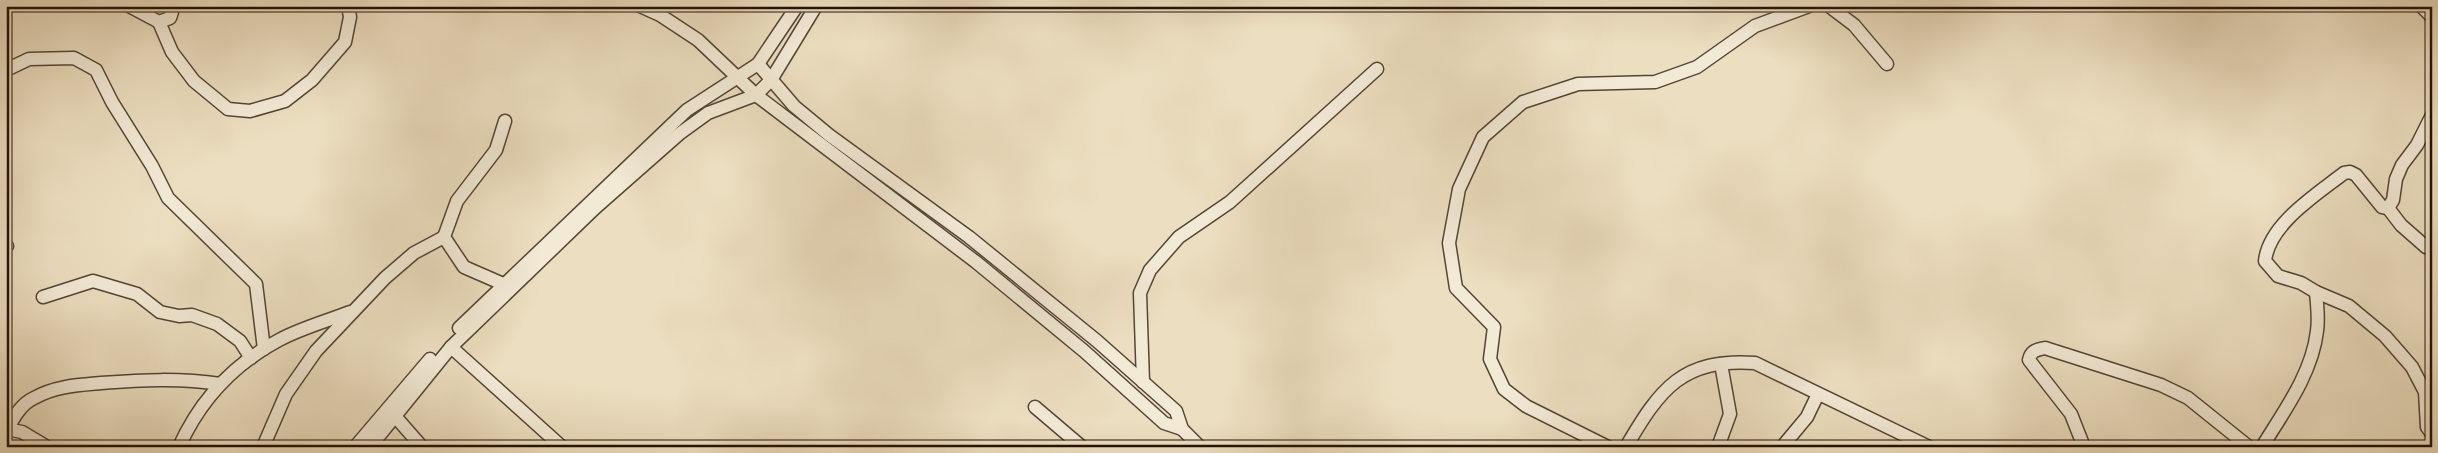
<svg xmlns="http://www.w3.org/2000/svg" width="2438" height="453" font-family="'IM FELL DW Pica',serif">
	<rect width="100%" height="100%" fill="#ecdec0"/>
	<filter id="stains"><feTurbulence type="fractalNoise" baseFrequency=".004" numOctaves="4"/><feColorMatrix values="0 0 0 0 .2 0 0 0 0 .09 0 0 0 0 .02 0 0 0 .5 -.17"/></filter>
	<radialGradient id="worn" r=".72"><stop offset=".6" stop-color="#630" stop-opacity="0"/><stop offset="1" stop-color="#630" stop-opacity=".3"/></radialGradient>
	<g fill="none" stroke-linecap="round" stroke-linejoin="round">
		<defs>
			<g id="minor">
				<polyline points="129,6 159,22 170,18 172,12 168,6"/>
				<polyline points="640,6 660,15 698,40 756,95 976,262 1084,351 1164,423 1182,429"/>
				<polyline points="1829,6 1854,25 1887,64"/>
				<polyline points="2421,6 2432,17"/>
				<polyline points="159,22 172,52 194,81 228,109 250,111 285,101 312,80 345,42 350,17 348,6"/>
				<polyline points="758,64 794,106 829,135 969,237 1097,341 1176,411 1182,429 1200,447"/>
				<polyline points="6,70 29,59 74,58 96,70 112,102 152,166 168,198 256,284 264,349"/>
				<path d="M 2432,115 L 2417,145 L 2402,165 L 2396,179 L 2393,200 L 2388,208 L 2382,207 L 2356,175 L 2350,172 L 2344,173 C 2316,195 2269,224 2265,261 L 2278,276 L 2301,283 L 2316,292 L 2349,306 L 2385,336 L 2412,367 L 2425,392 L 2427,427 L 2432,434"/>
				<polyline points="505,121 496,150 457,201 444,237 464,267 510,287"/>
				<polyline points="2388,208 2401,225 2426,247"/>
				<polyline points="6,246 7,246"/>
				<polyline points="43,297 93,281 137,294 160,312 179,316 192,315 217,324 240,341 251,358"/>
				<polyline points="459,328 687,110 758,64 797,6"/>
				<polyline points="451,347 562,447"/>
				<polyline points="1143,382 1140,293 1150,270 1179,237 1230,202 1377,69"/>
				<polyline points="1035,407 1082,447"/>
				<polyline points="394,415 422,447"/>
				<polyline points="6,429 22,432 47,447"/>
				<path d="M 7,430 C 14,417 21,404 34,398 C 55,386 78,385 101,383 C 142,380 180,378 220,384"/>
				<path d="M 179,447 C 200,400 234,364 279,340 C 301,328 327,321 350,312"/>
				<polyline points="263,447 286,394 316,351 385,278 414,253 444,237"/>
				<polyline points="355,447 430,359"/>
				<polyline points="370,447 451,347 595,208 679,134 708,113 756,95 771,80 816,6"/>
				<polyline points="1608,447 1526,406 1504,389 1490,359 1494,327 1456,288 1449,243 1459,189 1483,137 1523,102 1578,84 1655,82 1697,67 1755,26 1809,6"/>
				<path d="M 1626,447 C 1660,389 1682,358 1755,363 L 1929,447"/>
				<polyline points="1718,447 1730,414 1721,364"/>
				<polyline points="1782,447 1807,417 1818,394"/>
				<path d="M 2084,447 L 2071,414 L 2029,360 C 2031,350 2037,350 2045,348 L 2161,385 L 2188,398 L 2249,447"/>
				<path d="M 2262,447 C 2284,411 2312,374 2317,331 C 2319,319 2317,305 2316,292"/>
			</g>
		</defs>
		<use href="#minor" stroke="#544536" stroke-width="15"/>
		<use href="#minor" stroke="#f3ead6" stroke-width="12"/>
	</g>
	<rect width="2438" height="453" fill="none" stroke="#ecdec0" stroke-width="25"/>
	<rect x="8" y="8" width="2423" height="438" fill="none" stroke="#221208" stroke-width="2.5"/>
	<rect x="12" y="12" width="2413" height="428" fill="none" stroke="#221208"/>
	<rect width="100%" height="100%" filter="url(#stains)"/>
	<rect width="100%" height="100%" fill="url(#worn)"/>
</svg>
